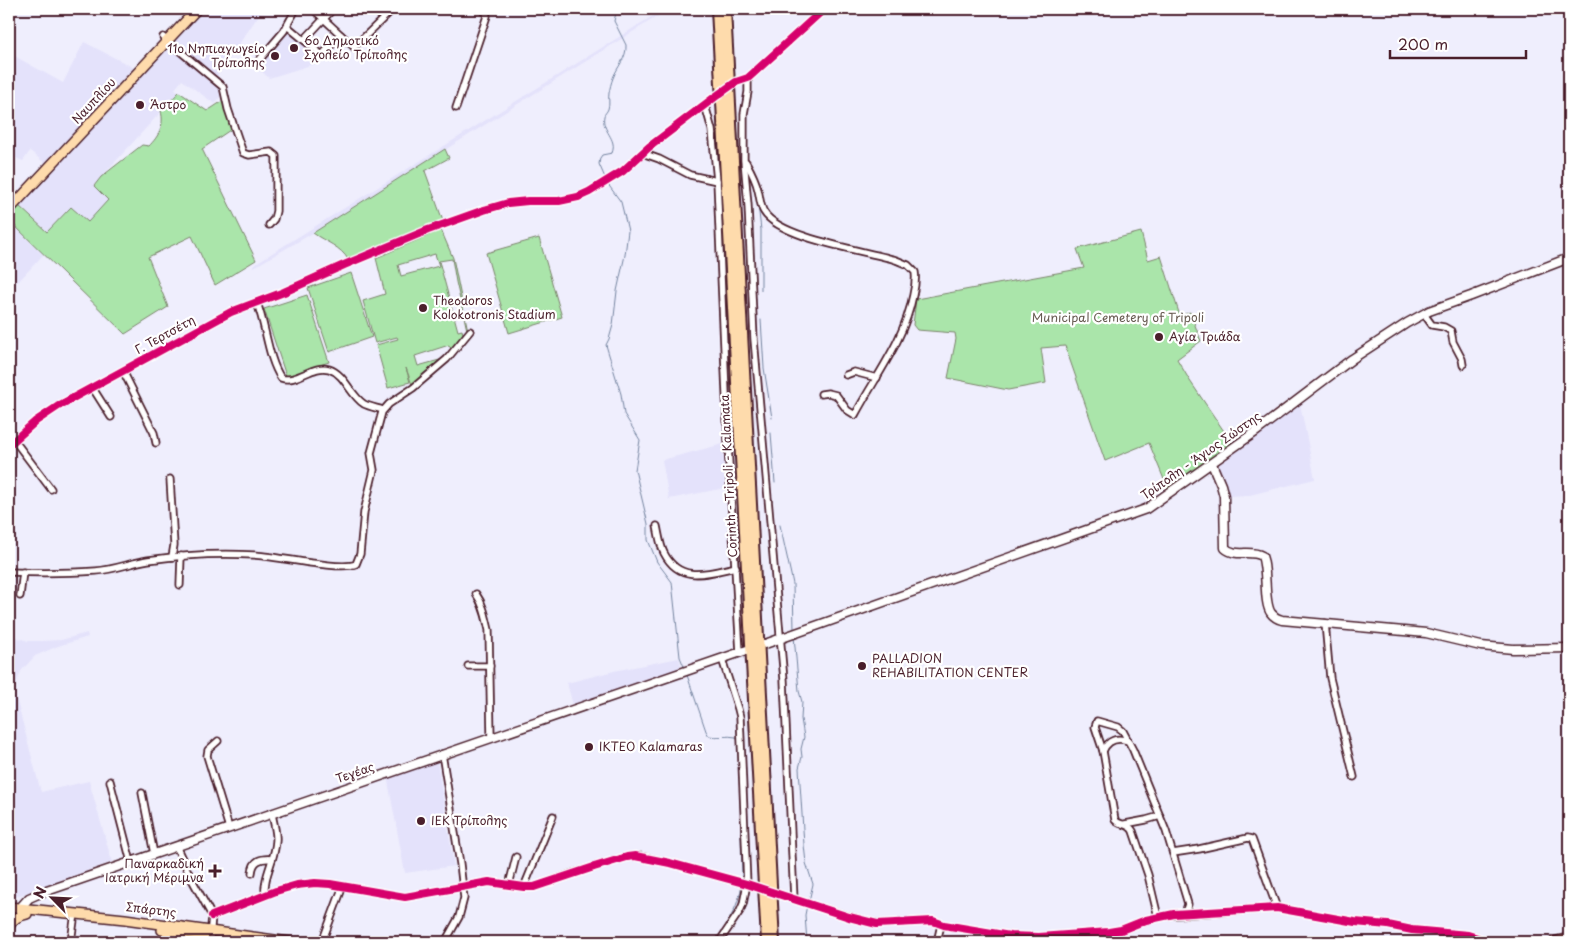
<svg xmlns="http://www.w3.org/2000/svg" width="1578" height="951" font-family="'Playpen Sans',sans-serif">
	<rect width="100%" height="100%" fill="#efeefd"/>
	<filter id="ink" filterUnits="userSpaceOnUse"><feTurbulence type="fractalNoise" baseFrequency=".02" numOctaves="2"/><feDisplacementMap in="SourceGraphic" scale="10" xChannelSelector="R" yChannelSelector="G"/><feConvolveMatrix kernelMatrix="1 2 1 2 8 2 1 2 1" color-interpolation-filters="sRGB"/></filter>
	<g filter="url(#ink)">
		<g fill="#e4e2fb">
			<polygon points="201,9 263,9 213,82 223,93 215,104 182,80 175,89 179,92 94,185 108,200 88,223 71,207 47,232 18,205 52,169 30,151 23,161 9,155 9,53 63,83 84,42 142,72"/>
			<polygon points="664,9 669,9 313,233 254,267 253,265"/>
			<polygon points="290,31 319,58 314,64 269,78 258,68"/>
			<polygon points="9,220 43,255 18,282 9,275"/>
			<polygon points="1300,404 1315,479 1250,495 1228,496 1217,466"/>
			<polygon points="723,444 725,488 669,499 662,460"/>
			<polygon points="87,633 88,637 58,646 35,656 21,671 14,690 41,792 89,781 112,862 9,899 9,635 28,641 41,641 61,640"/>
			<polygon points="679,658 682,670 573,705 567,683 614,671"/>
			<polygon points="437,761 454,866 405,873 387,776"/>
		</g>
		<g fill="#aae5aa" stroke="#7a826a" fill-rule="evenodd">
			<path d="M 179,92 L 207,111 L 212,108 L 224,100 L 233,128 L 202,149 L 256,260 L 215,285 L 192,236 L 148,257 L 168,307 L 125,334 L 9,220 L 9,214 L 18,205 L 47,232 L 71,207 L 88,222 L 108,200 L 94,186 L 101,177 L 142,145 L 149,146 C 158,137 165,126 161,111 Z"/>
			<path d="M 445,149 L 449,158 L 425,171 L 443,221 L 349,261 C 341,246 325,242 313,233 Z"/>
			<path d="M 441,230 L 453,258 L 468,331 L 444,360 L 413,384 L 412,385 L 406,368 L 410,382 L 388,388 L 376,345 L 398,339 L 397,337 L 375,343 L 363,301 L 385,294 L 376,258 ZM 435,254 L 439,266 L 401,276 L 398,265 ZM 452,259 L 456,282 L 467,330 L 463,334 L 462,330 L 458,331 L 439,261 ZM 449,345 L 451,349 L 443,359 L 418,366 L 415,356 Z"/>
			<polygon points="1141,232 1148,260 1161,256 1180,316 1190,312 1201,341 1177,359 1190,381 1234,446 1170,494 1149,443 1105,461 1065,346 1041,348 1046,383 1008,390 948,378 956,339 955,333 917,330 913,325 916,299 1084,268 1077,249"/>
			<polygon points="539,238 562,317 509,333 486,253"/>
			<polygon points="351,273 372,337 329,352 308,288"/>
			<polygon points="307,295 329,362 286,376 264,309"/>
		</g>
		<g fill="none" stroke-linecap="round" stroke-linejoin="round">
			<g stroke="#73839f" stroke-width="1">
				<path d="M 606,180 L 599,164 L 600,158 L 602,155 L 612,153 C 618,138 601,131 604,116 C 604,114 607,112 608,109 C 610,104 608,98 609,93 C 610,88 611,83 613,78 C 617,67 627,58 626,45 L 614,21 L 617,9"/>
				<polyline points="607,183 621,202 628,231 625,255 617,291 613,325 609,339 606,345 621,394 624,414 640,440 635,470 648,524 648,540 657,562 672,582 680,657 685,669"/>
				<polyline points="758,204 761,230 761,290"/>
				<polyline points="761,320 764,368 772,418"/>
				<polyline points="771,433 775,483"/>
				<polyline points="780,525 793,584 794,630"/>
				<polyline points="794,636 799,691 802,702 801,719 804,737 801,749 802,757 799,768 804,845 806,863 813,884 809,901"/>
				<path d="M 687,675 L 706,731 L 709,736 C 718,738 727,735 736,737 L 739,743"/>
				<polyline points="740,792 742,880"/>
				<path d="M 719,937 C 729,920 739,905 742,884"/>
				<polyline points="807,942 805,915 807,905"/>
			</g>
			<defs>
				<g id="street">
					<polyline points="313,9 354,47 393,9"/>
					<polyline points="287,26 322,55 341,35"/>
					<polyline points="163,37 223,87 228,109 243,153 249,155 271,152 276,156 276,211 274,219 269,225"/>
					<polyline points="304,40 333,9"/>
					<polyline points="260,59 284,31 296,9"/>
					<polyline points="748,78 748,92 744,114 744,160 748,205 754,339 784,680 794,899"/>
					<polyline points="736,82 748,78 756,71 824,9"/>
					<polyline points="705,105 712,130 717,181 729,465 740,653"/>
					<polyline points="456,108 487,16 486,12 480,9"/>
					<polyline points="642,153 659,159 690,175 717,181"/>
					<path d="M 746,162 C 751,171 756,180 758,190 C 760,197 760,206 764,212 C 779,238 866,251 896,260 L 908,265 L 915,272 C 916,279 915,287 913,295 C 904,341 877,374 855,415 L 847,410 L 836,395 L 828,393 L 821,394"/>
					<path d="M 257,303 C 266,326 268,359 281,378 C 296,384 313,364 329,369 C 345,374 350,395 364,404 C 370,407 377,408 383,410"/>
					<polyline points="1424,314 1432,325 1444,327 1451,331 1453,342 1462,359 1463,365"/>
					<polyline points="123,371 154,433 156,443"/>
					<polyline points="846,375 854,372 877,378"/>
					<polyline points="92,387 111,417"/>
					<polyline points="14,440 51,489"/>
					<polyline points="9,445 36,421 60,405 231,312 284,292 344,265 428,230 484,210 508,203 528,201 559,201 578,197 589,192 623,171 649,147 715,97"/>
					<polyline points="170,479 174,545 172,557"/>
					<path d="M 657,526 C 659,535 660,545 664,553 C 680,584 708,573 736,567"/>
					<path d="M 9,572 C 38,573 67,573 96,571 C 114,570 130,563 148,560 C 183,555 219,553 254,555 C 275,556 341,571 356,564 L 360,554 L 364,512 L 374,470 L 371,453 L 382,412 L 389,404 L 413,388 L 447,359 L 470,331"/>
					<polyline points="180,585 181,556"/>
					<path d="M 476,594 C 484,605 486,618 489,630 L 491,738"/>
					<polyline points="20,596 23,572"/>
					<polyline points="1325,623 1330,678 1354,777"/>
					<polyline points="468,666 490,666"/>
					<polyline points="218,741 208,750 207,756 229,828"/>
					<path d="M 1103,751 C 1108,740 1117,737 1128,741"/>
					<polyline points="442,754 460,864 464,898 459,917 445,942"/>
					<polyline points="110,781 131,862"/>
					<polyline points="142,793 154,854"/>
					<polyline points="1125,824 1146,820 1160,816"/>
					<polyline points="176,846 190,876 212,916 210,937 207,942"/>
					<polyline points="1173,853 1199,849 1248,838 1252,839 1277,908"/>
					<path d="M 252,873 C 253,860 261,858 272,859"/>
					<polyline points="509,885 516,857"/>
					<polyline points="524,887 553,816"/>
					<path d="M 265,895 C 263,876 275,860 276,841 C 277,832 273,822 272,813"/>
					<polyline points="780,895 868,922 881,924 933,921 944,925 1010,936 1039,937 1109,932 1121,930 1146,920 1164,916 1277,908 1355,922 1388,925 1412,930 1468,935 1490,942"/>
					<polyline points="212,916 276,891 297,885 315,883 330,884 405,897 489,882 524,887 534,887 573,873 631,856 640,856 670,863 759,888"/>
					<path d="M 1158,917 L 1148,875 L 1133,831 C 1129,823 1120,826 1115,820 L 1103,751 L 1095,727 L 1097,721 L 1118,727 L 1123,731 L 1133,750 L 1166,831 L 1188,904 L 1185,913"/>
					<polyline points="71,942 75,913"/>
					<polyline points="322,942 343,886"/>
					<polyline points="719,942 740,911 743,904 747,884 740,717 738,709 722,659"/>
					<polyline points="937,942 940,929 944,925"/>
				</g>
				<g id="secondary">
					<path d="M 1212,464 L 1221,485 L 1224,496 L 1225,548 C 1236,558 1250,549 1262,556 C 1268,571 1263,602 1271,613 C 1274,617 1278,619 1282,620 L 1426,633 L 1481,646 L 1513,649 L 1569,648"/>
					<polyline points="765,644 1146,509 1254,433 1352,359 1407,323 1429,311 1471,296 1569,258"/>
					<polyline points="20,908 29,898 38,894 747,650"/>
				</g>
				<g id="primary">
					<polyline points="9,210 197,9"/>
					<polyline points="9,907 125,919 289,942"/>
					<path d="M 9,926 C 13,918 19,916 27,914"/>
					<polyline points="162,930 206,936"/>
					<polyline points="9,937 12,942"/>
					<polyline points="1554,942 1569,938"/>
				</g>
				<g id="highway">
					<polyline points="717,9 767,942"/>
					<polyline points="725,9 774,942"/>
				</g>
			</defs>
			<use href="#street" stroke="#4a1f2b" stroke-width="9"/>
			<use href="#secondary" stroke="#4a1f2b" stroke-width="11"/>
			<use href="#primary" stroke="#4a1f2b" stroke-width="12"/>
			<use href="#highway" stroke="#4a1f2b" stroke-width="14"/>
			<use href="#street" stroke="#fff" stroke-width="5.5"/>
			<use href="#secondary" stroke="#fff" stroke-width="8"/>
			<use href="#primary" stroke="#fedbac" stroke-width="9"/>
			<use href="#highway" stroke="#fedbac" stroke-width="10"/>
			<defs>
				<g id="cycleway">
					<polyline points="9,445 36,421 60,405 231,312 284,292 344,265 428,230 484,210 508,203 528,201 559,201 578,197 589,192 623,171 649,147 715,97 736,82 748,78 824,9"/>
					<polyline points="212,916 276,891 297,885 315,883 330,884 405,897 489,882 524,887 534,887 594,867 627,857 635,856 670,863 747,884 849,917 877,924 933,921 944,925 1010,936 1039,937 1109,932 1121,930 1146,920 1174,914 1277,908 1355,922 1388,925 1412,930 1468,935 1490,942"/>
				</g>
			</defs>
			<use href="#cycleway" stroke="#fff" stroke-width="11"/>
			<use href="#cycleway" stroke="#d6006c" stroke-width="8"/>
		</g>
	</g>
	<g fill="#4a1f2b" stroke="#fff" stroke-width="2">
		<circle cx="294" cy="48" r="5"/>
		<circle cx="275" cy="56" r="5"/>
		<circle cx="140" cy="105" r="5"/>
		<circle cx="423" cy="308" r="5"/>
		<circle cx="1159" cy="337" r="5"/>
		<circle cx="862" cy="666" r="5"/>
		<circle cx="589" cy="747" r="5"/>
		<circle cx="421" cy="821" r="5"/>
		<path d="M212.5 863.5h5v5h5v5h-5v5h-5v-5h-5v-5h5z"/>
	</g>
	<g text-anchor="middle" stroke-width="4.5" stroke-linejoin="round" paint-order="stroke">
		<g font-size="12" fill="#4a1f2b" stroke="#fff" text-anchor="start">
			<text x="304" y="45">6ο Δημοτικό<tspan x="304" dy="14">Σχολείο Τρίπολης</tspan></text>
			<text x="265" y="53" text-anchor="end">11ο Νηπιαγωγείο<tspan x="265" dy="14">Τρίπολης</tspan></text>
			<text x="150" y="109">Άστρο</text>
			<text x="433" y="305">Theodoros<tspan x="433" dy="14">Kolokotronis Stadium</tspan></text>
			<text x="1169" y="341">Αγία Τριάδα</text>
			<text x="872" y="663">PALLADION<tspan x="872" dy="14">REHABILITATION CENTER</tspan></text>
			<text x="599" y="751">IKTEO Kalamaras</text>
			<text x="431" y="825">ΙΕΚ Τρίπολης</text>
			<text x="204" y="868" text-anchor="end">Παναρκαδική<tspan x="204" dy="14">Ιατρική Μέριμνα</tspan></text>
		</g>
		<g font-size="12" fill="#4a1f2b" stroke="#fff">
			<text transform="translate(94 101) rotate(-47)" y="4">Ναυπλίου</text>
			<text transform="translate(165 335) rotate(-29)" y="4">Γ. Τερτσέτη</text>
			<text transform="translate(1201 456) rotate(-35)" y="4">Τρίπολη - Άγιος Σώστης</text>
			<text transform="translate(729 476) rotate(-93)" y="4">Corinth - Tripoli - Kalamata</text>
			<text transform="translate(355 773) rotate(-19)" y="4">Τεγέας</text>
			<text transform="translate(151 910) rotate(7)" y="4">Σπάρτης</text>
		</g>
		<g font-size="12" fill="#675a51" stroke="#fff">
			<text x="1118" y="322">Municipal Cemetery of Tripoli</text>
		</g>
	</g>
	<rect width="1578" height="951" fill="none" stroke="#fff" stroke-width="30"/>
	<rect x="15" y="15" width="1548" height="921" fill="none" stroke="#4a1f2b" stroke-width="2" filter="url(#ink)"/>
	<g transform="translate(52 898) rotate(294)" stroke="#ffffff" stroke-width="4" paint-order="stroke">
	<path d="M0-4L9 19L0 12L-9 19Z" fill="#4a1f2b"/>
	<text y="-8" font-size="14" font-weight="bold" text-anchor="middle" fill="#4a1f2b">N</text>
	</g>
	<path d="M1390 50v8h136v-8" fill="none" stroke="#4a1f2b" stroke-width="2.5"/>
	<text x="1398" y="50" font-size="15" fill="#4a1f2b" stroke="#ffffff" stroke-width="4" paint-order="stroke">200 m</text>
</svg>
